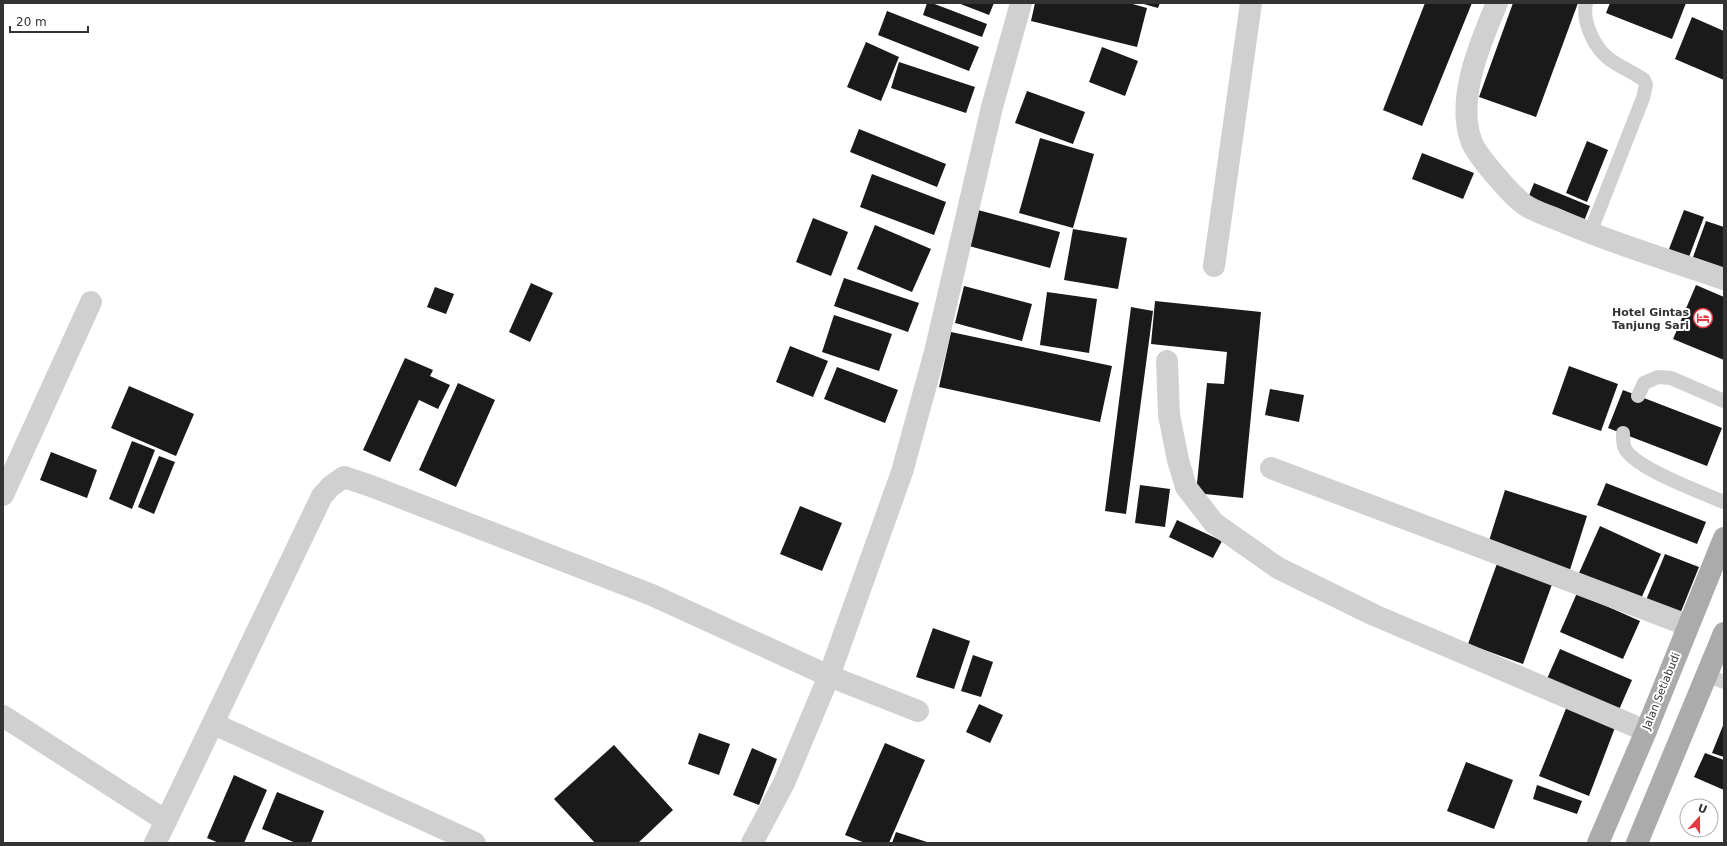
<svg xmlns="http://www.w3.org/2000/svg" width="1727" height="846" font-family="'DejaVu Sans',sans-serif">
	<rect width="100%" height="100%" fill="#fff"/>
	<g fill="#1a1a1a">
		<polygon points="927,3 932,3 987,24 982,37 923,15"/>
		<polygon points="958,3 994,3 989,15"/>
		<polygon points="1035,3 1129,3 1147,8 1137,47 1031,21"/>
		<polygon points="1140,3 1160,3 1158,8"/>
		<polygon points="1425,3 1472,3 1422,126 1383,110"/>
		<polygon points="1513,3 1578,3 1536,117 1479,97"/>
		<polygon points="1610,3 1686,3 1672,39 1606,13"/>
		<polygon points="887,11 979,47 969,71 878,35"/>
		<polygon points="1692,17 1724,31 1724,80 1675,59"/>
		<polygon points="866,42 899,57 881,101 847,87"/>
		<polygon points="1102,47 1138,61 1125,96 1089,82"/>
		<polygon points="899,62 975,87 966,113 891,88"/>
		<polygon points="1027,91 1085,112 1073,144 1015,123"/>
		<polygon points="859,129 946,164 937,187 850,152"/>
		<polygon points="1040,138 1094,154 1073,228 1019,213"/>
		<polygon points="1587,141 1608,150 1587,202 1566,193"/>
		<polygon points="1422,153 1474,173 1463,199 1412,179"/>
		<polygon points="872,174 946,202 934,235 860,207"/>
		<polygon points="1534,183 1590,206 1584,221 1528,198"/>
		<polygon points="978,210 1060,232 1050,268 969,246"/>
		<polygon points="1684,210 1704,217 1689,257 1669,249"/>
		<polygon points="813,218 848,232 831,276 796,262"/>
		<polygon points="1706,221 1724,227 1724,268 1693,257"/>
		<polygon points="875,225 931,249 912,292 857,269"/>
		<polygon points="1073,229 1127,238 1118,289 1064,280"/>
		<polygon points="844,278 919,303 908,332 834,306"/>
		<polygon points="531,283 553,293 530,342 509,332"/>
		<polygon points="1696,285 1724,297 1724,360 1673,339"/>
		<polygon points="964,286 1032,304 1022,341 955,323"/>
		<polygon points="435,287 454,294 446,314 427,307"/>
		<polygon points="1047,292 1097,299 1089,353 1040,345"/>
		<polygon points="1155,301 1261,312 1243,498 1196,493 1207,383 1224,384 1227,352 1151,344"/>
		<polygon points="1131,307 1153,311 1126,514 1105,511"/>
		<polygon points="834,315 892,334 879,371 822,352"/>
		<polygon points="951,332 1112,366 1100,422 939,387"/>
		<polygon points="790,346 828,361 813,397 776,382"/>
		<polygon points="405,358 433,370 430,376 450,385 438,409 419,400 390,462 363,450"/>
		<polygon points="1569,366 1618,384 1601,431 1552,414"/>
		<polygon points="837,367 898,390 885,423 824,399"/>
		<polygon points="458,383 495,400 456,487 419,470"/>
		<polygon points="129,386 194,414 176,456 111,428"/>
		<polygon points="1270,389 1304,395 1299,422 1265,415"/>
		<polygon points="1623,390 1722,428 1707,466 1608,428"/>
		<polygon points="132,441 155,450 132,509 109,499"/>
		<polygon points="51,452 97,470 87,498 40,480"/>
		<polygon points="159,456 175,462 154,514 138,507"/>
		<polygon points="1606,483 1706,522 1697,544 1597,505"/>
		<polygon points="1140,485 1170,489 1165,527 1135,523"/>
		<polygon points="1505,490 1587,516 1569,573 1487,547"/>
		<polygon points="800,506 842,523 822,571 780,554"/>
		<polygon points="1177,520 1222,541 1213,558 1169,537"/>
		<polygon points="1600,526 1661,554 1640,601 1579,573"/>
		<polygon points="1665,554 1699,567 1678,619 1644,605"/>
		<polygon points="1499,558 1554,579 1523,664 1468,644"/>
		<polygon points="1577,593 1640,621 1623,659 1560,632"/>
		<polygon points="933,628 970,641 954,689 916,677"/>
		<polygon points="1560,649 1632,680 1618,712 1546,681"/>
		<polygon points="973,655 993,662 981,697 961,691"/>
		<polygon points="979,704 1003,715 990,743 966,732"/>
		<polygon points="1567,706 1616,725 1589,796 1539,776"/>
		<polygon points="1724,723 1724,757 1712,753"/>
		<polygon points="699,733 730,744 719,775 688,764"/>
		<polygon points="885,743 925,760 889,843 865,843 845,835"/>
		<polygon points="614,745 673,810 638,843 595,843 554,799"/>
		<polygon points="752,748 777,759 759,805 733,795"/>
		<polygon points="1705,753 1724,760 1724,790 1694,777"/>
		<polygon points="1466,762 1513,780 1494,829 1447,811"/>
		<polygon points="234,775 267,790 244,843 219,843 207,838"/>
		<polygon points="1537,785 1582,801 1577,814 1533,799"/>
		<polygon points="277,792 324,811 311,843 296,843 262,829"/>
		<polygon points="896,832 930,843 892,843"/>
	</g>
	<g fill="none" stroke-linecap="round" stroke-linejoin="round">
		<g stroke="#d0d0d0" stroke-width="14">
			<path d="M 1586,3 C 1582,22 1594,47 1609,59 C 1620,67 1633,72 1644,80 L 1646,85 L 1643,98 L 1590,233"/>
			<polyline points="1638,396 1644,383 1658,377 1671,378 1724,401"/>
			<path d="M 1623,433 C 1623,437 1623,442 1624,446 C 1630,467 1703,493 1724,502"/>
			<polyline points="1706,675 1724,682"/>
		</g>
		<g stroke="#d0d0d0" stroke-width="22">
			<path d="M 1497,3 C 1481,41 1456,98 1471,140 C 1475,154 1512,196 1525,205 C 1535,212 1550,216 1561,221 C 1614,244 1669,260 1724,279"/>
			<polyline points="1214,266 1251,3"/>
			<polyline points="1167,361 1169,415 1178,460 1186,487 1214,523 1278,568 1374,615 1646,731"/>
			<polyline points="1271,468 1687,625"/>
			<polyline points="3,495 91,302"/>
			<polyline points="3,716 166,821 155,843"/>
			<polyline points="214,724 475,843"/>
			<polyline points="166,821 322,496 331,486 344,477 371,486 652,595 829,676 918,711"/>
			<polyline points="752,843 784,783 829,676 902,472 935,352 992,107 1021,3"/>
		</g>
		<g stroke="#ababab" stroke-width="22">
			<polyline points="1598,843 1646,731 1724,538"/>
			<polyline points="1637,843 1724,633"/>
		</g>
	</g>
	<defs>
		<symbol id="hotel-ring" viewBox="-11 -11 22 22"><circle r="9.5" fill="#fff" stroke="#e63946" stroke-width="1.5"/><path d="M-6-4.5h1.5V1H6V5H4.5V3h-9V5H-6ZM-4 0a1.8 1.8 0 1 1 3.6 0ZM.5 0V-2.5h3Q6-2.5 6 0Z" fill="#e63946"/></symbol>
	</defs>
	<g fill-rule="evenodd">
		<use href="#hotel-ring" x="1692" y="307" width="22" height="22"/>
	</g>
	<g text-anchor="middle" stroke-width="4" stroke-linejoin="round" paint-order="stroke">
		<g font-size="11" font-weight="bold" fill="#333" stroke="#fff" text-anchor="end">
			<text x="1689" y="316">Hotel Gintas<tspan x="1689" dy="13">Tanjung Sari</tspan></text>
		</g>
		<g font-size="11" fill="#333" stroke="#fff">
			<text transform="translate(1661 691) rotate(-68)" y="4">Jalan Setiabudi</text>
		</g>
	</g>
	<rect width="1727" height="846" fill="none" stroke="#333333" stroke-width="8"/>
	<g transform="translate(1699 818) rotate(21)"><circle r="19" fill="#ffffff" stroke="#adadad"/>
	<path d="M0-3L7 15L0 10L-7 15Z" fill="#e63946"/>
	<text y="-6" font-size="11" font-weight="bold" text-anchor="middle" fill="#333333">U</text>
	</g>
	<path d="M10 26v6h78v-6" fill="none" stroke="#333333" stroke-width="2"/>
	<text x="16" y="26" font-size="12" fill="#333333" stroke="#ffffff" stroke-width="3" paint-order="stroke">20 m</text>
</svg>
